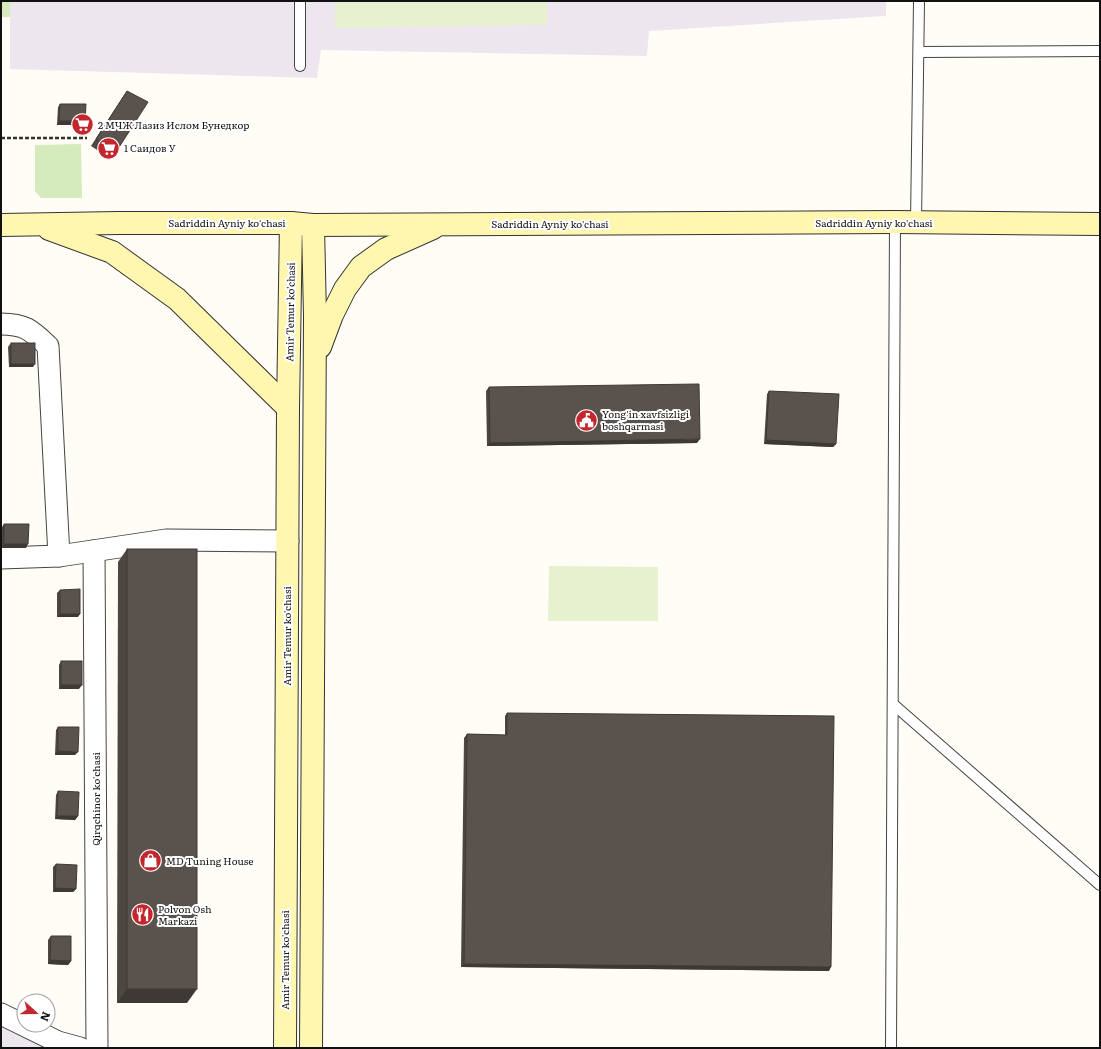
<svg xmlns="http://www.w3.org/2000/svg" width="1101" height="1049" font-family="Literata,serif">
	<rect width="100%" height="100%" fill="#fffdf5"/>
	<g fill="#eee6ef">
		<polygon points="1,1 886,1 886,16 649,31 647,56 321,50 317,78 10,69 10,17 1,17"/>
		<polygon points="1,1023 59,1048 1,1048"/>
	</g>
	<g fill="#d5ebbd">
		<rect x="1" y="1" width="9" height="16"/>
		<polygon points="81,144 82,198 41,198 35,191 35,145"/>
	</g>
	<g fill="#e6f2cf">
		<polygon points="335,1 547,1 547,25 335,28"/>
		<polygon points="549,566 658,567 658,621 548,621"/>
	</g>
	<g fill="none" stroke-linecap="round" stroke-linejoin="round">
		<defs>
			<g id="lane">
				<polyline points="300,1 300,66"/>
				<polyline points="919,52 1100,51"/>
				<polyline points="916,223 919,1"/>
				<polyline points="893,704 1100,885"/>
				<polyline points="891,1048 895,222"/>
			</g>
			<g id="street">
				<path d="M 1,324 C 25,324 31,330 48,346 L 59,556"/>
				<polyline points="94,551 97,1048"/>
				<polyline points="1,558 59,556 166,540 288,541"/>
				<polyline points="1,1014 58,1042 80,1048"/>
			</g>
			<g id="secondary">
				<polyline points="1,225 118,223 291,223 313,225 895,222 1100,224"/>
				<polyline points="49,229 112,252 177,299 288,408"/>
				<polyline points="320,347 332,315 345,289 361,267 386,249 433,228"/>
				<polyline points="285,1048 288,408 291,223"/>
				<polyline points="311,1048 315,316 313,225"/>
			</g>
		</defs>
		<use href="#lane" stroke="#444" stroke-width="12"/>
		<use href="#street" stroke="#444" stroke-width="23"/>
		<use href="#secondary" stroke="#333" stroke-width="24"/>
		<polyline stroke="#333" stroke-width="2.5" stroke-dasharray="4 2" stroke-linecap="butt" points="1,138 87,138"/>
		<use href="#lane" stroke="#fff" stroke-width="10"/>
		<use href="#street" stroke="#fff" stroke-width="21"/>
		<use href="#secondary" stroke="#fff6b0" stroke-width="22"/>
	</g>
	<g fill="#4d4742">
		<polygon points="127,91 116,152 111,159 91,146"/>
		<polygon points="60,104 85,121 82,125 57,125 58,107"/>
		<polygon points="11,343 33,367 9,367 8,347"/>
		<polygon points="489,387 697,443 487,446 486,391"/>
		<polygon points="769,391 836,444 833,447 764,444 767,394"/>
		<polygon points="4,524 26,548 2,548 2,527"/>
		<polygon points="127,549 187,1003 117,1003 118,562"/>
		<polygon points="60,590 78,617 57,617 57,593"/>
		<polygon points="61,661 79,689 59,689 59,665"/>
		<polygon points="507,713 829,971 461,967 464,738 467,734 505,735 505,716"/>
		<polygon points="58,727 75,755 55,755 56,730"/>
		<polygon points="58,791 78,816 75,820 55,819 56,795"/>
		<polygon points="56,864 76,889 73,892 53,892 53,867"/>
		<polygon points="51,936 71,961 68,965 48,964 48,940"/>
	</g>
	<g fill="#3f3936">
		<polygon points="59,121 85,121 82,125 57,125"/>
		<polygon points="11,364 35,364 33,367 9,367"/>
		<polygon points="700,439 697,443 487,446 490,443"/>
		<polygon points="766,440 836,444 833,447 764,444"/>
		<polygon points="4,544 28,544 26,548 2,548"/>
		<polygon points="60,614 80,614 78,617 57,617"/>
		<polygon points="61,685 82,685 79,689 59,689"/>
		<polygon points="58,751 78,752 75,755 55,755"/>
		<polygon points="57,816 78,816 75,820 55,819"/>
		<polygon points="55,888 76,889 73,892 53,892"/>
		<polygon points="50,960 71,961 68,965 48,964"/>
		<polygon points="464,964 831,967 829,971 461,967"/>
		<polygon points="127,989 197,989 187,1003 117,1003"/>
	</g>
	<g fill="#5a524d" stroke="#3f3936">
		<polygon points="127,91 148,102 116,152 96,139"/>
		<polygon points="60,104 86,104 85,121 59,121"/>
		<rect x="11" y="343" width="24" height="21"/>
		<polygon points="699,384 700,439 490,443 489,387"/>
		<polygon points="769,391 839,394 836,444 766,440"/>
		<polygon points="4,524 29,524 28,544 4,544"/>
		<rect x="127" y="549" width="70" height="440"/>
		<polygon points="80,589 80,614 60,614 60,590"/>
		<rect x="61" y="661" width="21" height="24"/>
		<polygon points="507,713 834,716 831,967 464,964 467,734 507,735"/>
		<polygon points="58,727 79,727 78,752 58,751"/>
		<polygon points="58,791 79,792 78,816 57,816"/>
		<polygon points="56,864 77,865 76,889 55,888"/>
		<polygon points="51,936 71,936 71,961 50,960"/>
	</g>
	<defs>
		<symbol id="supermarket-disc" viewBox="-11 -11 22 22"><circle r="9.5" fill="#c4262e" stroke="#fff"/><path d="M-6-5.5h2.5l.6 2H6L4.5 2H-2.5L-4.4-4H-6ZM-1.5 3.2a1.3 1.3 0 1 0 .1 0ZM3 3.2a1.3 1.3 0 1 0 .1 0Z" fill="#fff"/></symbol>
		<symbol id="civic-disc" viewBox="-11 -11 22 22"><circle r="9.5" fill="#c4262e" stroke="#fff"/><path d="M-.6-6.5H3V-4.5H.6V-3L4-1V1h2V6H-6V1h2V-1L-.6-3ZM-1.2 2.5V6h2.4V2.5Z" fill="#fff"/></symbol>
		<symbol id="shop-disc" viewBox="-11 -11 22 22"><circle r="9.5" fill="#c4262e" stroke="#fff"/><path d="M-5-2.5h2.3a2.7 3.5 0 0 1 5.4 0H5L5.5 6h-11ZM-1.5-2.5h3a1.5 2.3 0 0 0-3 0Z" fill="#fff"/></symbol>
		<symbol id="restaurant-disc" viewBox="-11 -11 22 22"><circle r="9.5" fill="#c4262e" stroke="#fff"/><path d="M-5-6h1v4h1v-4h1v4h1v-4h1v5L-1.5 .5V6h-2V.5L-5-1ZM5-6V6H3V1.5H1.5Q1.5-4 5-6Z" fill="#fff"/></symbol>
	</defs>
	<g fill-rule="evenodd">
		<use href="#supermarket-disc" x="70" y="112" width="25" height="25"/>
		<use href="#supermarket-disc" x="96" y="136" width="25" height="25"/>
		<use href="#civic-disc" x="574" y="408" width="25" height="25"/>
		<use href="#shop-disc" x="138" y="848" width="25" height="25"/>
		<use href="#restaurant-disc" x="130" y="902" width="25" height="25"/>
	</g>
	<g text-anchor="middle" stroke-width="4" stroke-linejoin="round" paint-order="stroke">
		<g font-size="10" fill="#111" stroke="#fff" text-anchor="start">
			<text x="98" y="129">2 МЧЖ Лазиз Ислом Бунедкор</text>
			<text x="124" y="152">1 Саидов У</text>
			<text x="602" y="418">Yong'in xavfsizligi<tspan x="602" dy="12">boshqarmasi</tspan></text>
			<text x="166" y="865">MD Tuning House</text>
			<text x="158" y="913">Polvon Osh<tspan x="158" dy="12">Markazi</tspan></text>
		</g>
		<g font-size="10" fill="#111" stroke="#fff">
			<text x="227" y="227">Sadriddin Ayniy ko'chasi</text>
			<text x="874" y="227">Sadriddin Ayniy ko'chasi</text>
			<text x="550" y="228">Sadriddin Ayniy ko'chasi</text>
			<text transform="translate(290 312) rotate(-89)" y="4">Amir Temur ko'chasi</text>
			<text transform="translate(287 636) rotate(-90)" y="4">Amir Temur ko'chasi</text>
			<text transform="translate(96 799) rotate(-90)" y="4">Qirqchinor ko'chasi</text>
			<text transform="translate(285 960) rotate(-90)" y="4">Amir Temur ko'chasi</text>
		</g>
	</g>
	<rect width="1101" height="1049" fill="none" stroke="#111111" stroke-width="4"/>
	<g transform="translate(36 1013) rotate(111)"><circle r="19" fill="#ffffff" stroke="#a0a0a0"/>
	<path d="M0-3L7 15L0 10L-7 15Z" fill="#c4262e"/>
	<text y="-6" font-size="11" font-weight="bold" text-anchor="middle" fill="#111111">N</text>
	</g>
</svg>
